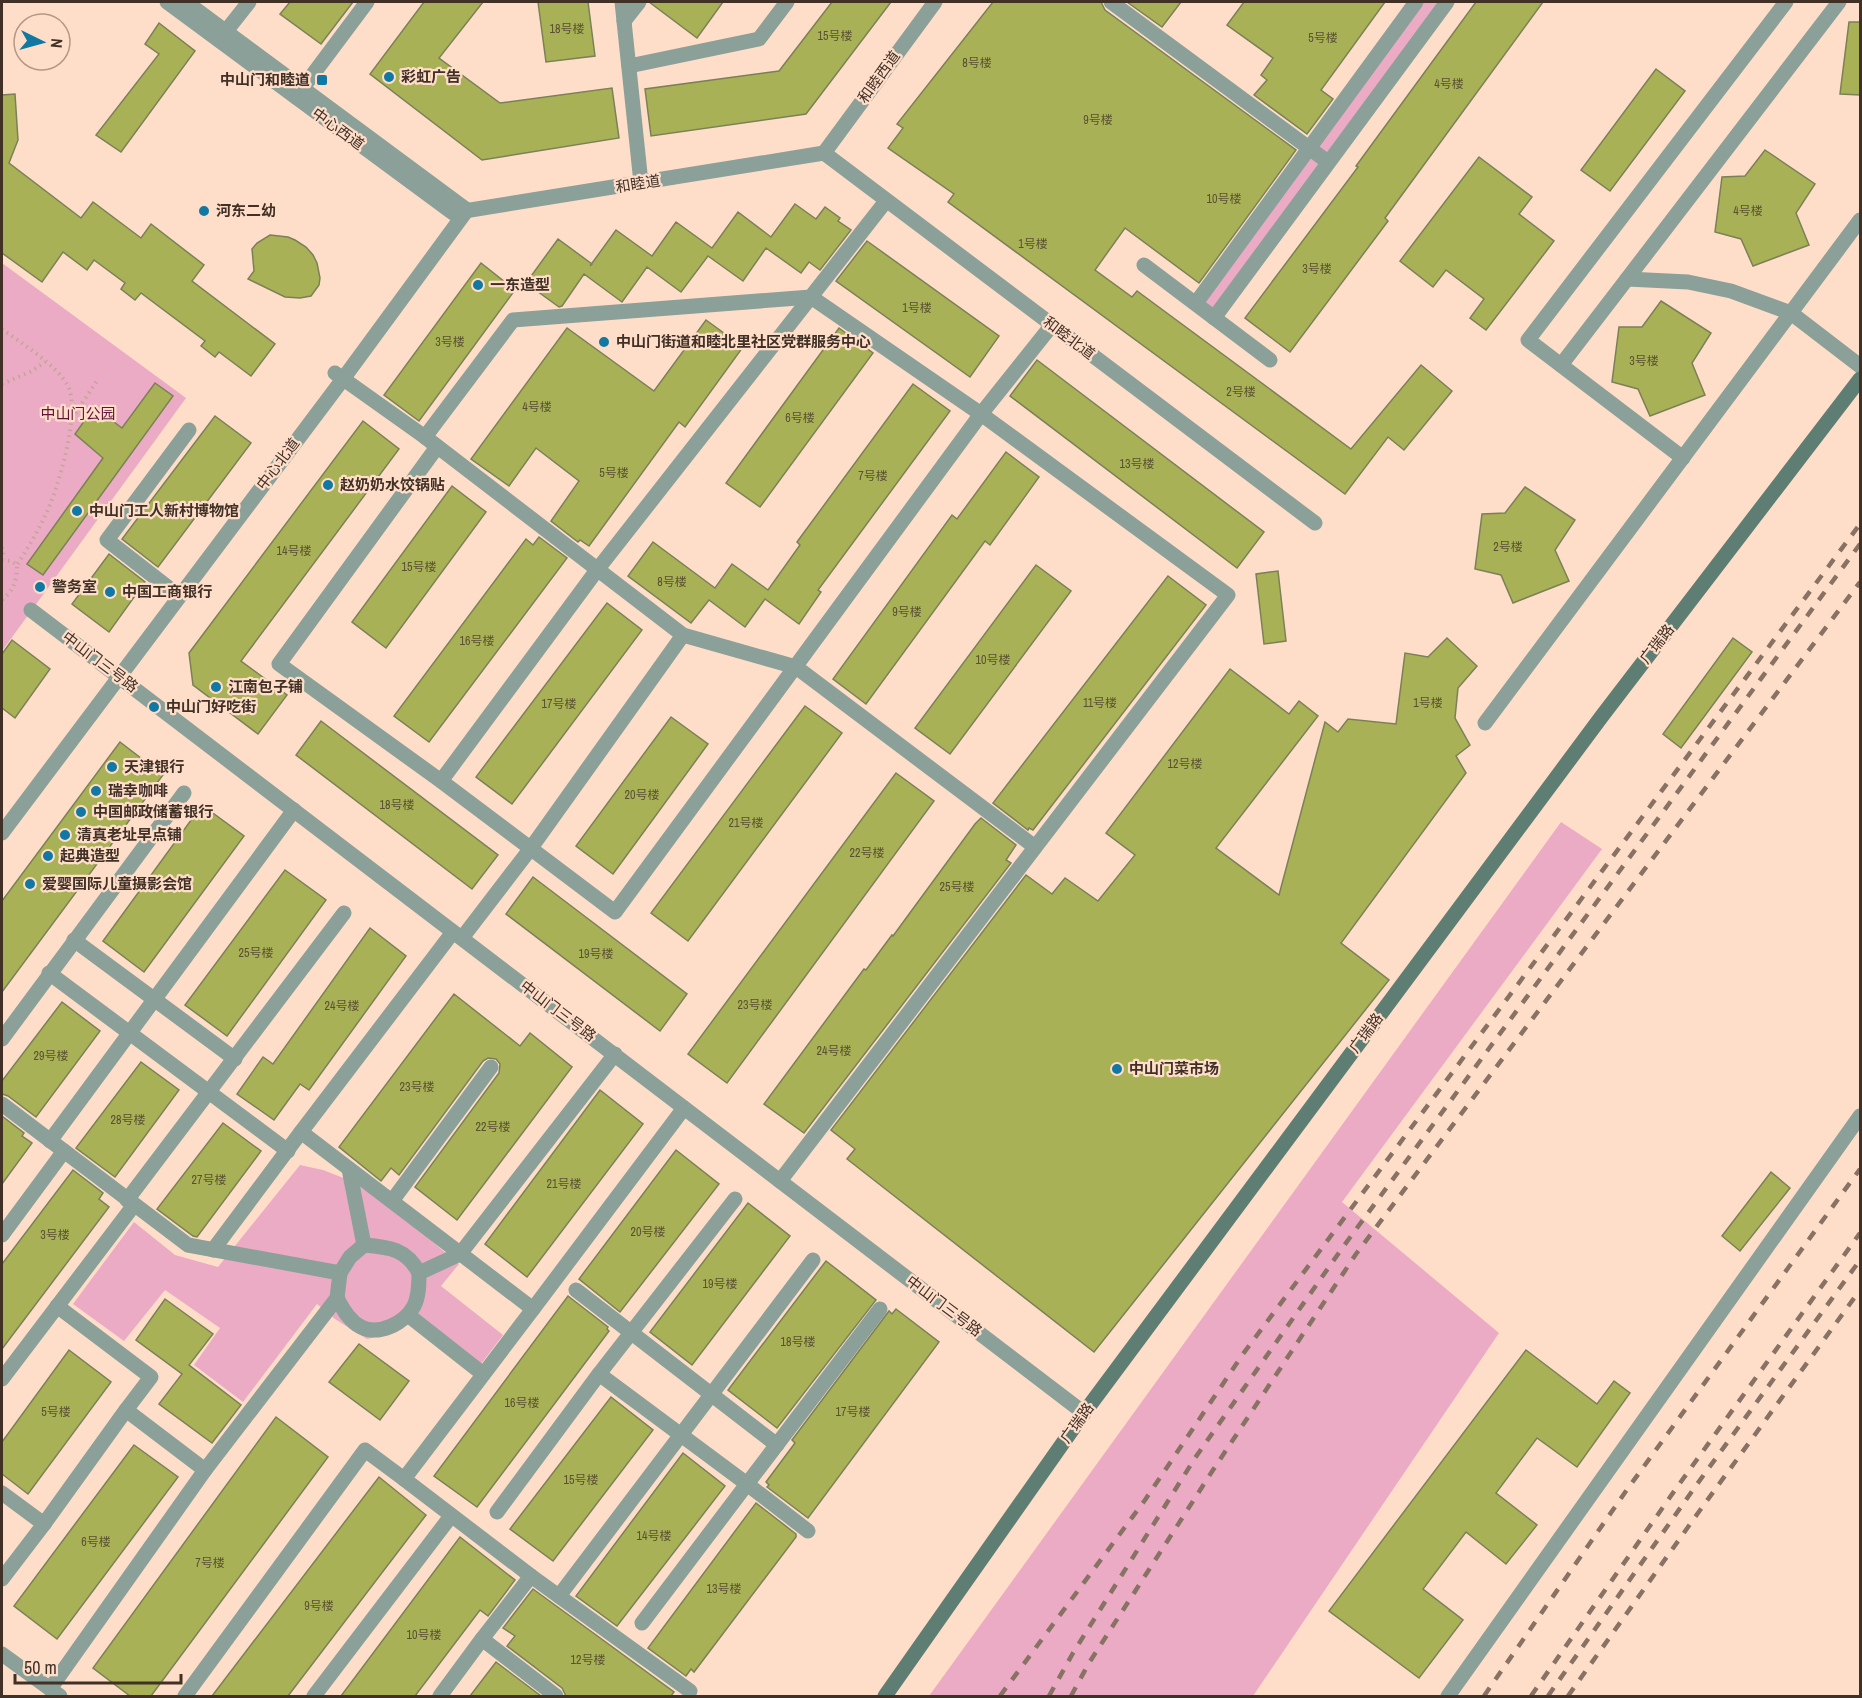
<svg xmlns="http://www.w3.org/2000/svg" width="1862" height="1698" font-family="'Archivo Narrow','Noto Sans SC',sans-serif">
	<rect width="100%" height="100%" fill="#ffdec9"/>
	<g fill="#ebabc4">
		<polygon points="1416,2 1447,2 1217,314 1200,307"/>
		<polygon points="2,263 186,398 2,651"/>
		<polygon points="1561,822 1602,849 1342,1202 1499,1333 1253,1696 929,1696"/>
		<polygon points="300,1165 323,1170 359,1184 402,1216 459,1264 441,1286 503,1335 481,1364 418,1314 397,1332 367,1339 335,1319 317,1304 243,1402 194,1365 220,1328 165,1290 124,1341 73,1304 134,1222 175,1255 218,1267"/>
	</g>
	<g fill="#a8b155" stroke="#7b8058" stroke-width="1.5">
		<polygon points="290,2 353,2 321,44 280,14"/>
		<polygon points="424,2 483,2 439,58 500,103 612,88 619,138 482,160 370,74"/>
		<polygon points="538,2 588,2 595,56 546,62"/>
		<polygon points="649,2 648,2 723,2 697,38"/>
		<polygon points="832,2 891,2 806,114 651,136 645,89 779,71"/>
		<polygon points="993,2 1101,2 1105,10 1296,150 1199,283 1125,228 1095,270 1132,297 1137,291 1351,449 1421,365 1452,391 1404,450 1388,437 1345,494 948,202 954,194 888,148 903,128 897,124"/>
		<polygon points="1127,2 1181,2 1162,27"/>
		<polygon points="1244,2 1385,2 1321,90 1333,99 1307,134 1254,95 1267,80 1261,75 1273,58 1227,25"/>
		<polygon points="1476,2 1543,2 1385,218 1388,221 1290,352 1245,318 1358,167 1356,166"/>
		<polygon points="1849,22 1860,22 1860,95 1840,94"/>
		<polygon points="159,23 195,51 121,152 96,135 159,54 145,44"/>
		<polygon points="1656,69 1685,91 1610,191 1581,170"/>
		<polygon points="15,94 18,140 9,163 81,218 93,202 141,238 151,224 204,265 192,281 275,344 251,376 219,352 215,357 201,346 205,341 141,293 135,300 121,289 125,283 94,260 87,270 63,252 42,282 2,253 2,95"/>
		<polygon points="1765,150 1815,184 1796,213 1809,245 1753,266 1741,239 1715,232 1722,177 1745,176"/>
		<polygon points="1479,157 1532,197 1519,214 1554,241 1486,330 1470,318 1484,299 1446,270 1433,287 1400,261"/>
		<polygon points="795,204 816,219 825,207 840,218 838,221 851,230 820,270 809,262 801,273 766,248 743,281 708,256 681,292 647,267 622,302 584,274 562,306 559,307 526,283 558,239 592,264 590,266 616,230 652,256 676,222 712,248 738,212 771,237"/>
		<polygon points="270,235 288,237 295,240 306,247 313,255 317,263 320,278 319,285 311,296 300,298 285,297 248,279 254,271 252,249 257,243"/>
		<polygon points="867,241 999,336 970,377 836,281"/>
		<polygon points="481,263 515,290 419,421 384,395"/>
		<polygon points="1661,301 1711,333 1692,363 1705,395 1650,416 1638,389 1612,382 1619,327 1642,327"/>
		<polygon points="706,320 743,347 685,427 679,422 589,546 580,540 578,542 551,521 579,481 536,448 509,486 471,459 567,328 654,391"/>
		<polygon points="839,328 873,353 760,507 726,483"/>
		<polygon points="1037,360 1264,532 1237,568 1010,396"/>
		<polygon points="155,383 173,396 43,575 27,564 103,458 75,434 94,407 122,428"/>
		<polygon points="913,384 950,411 818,590 821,592 799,624 765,599 745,627 709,600 691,623 628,576 653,542 715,588 732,564 768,590 800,545 797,542"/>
		<polygon points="215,416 251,443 158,567 122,539"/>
		<polygon points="363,421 399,449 241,661 287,695 258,734 193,685 189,653"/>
		<polygon points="1006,452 1039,477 990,545 985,541 866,704 833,679 952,515 957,519"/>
		<polygon points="452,486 486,512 386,648 352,622"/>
		<polygon points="1525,487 1575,520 1555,550 1569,581 1513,603 1501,575 1475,569 1482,514 1505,513"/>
		<polygon points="539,537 567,558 429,742 394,716 526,539 533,545"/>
		<polygon points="109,554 145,582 109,632 72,604"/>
		<polygon points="1036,565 1071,591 950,754 915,728"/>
		<polygon points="1278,571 1286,641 1264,644 1256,574"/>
		<polygon points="1168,576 1206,605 1033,830 1029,828 1028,830 993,803"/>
		<polygon points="607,603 642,630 512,804 476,777"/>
		<polygon points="1447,638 1477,666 1458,688 1455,718 1470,745 1456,756 1466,773 1341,943 1389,980 1094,1352 847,1159 855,1149 831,1130 1026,875 1052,894 1065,878 1098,901 1135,855 1106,833 1230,669 1289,714 1299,701 1318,716 1216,848 1279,895 1325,722 1338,732 1348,719 1396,724 1405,653 1428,657"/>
		<polygon points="1733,638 1752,652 1681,748 1663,734"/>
		<polygon points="12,640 50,669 15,718 2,708 2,654"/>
		<polygon points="805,706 842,733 688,941 651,913"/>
		<polygon points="671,717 708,744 613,874 576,846"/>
		<polygon points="321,721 498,855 472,889 296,755"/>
		<polygon points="120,742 163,775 2,992 2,901"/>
		<polygon points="896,773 934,801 727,1083 688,1054"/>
		<polygon points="202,805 244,836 144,972 103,941"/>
		<polygon points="981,818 1016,845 1006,860 1011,863 804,1133 764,1104 864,969 866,970 892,935 893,936 975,824"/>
		<polygon points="285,870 326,900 227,1036 185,1005"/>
		<polygon points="533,877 687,994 660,1031 506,914"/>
		<polygon points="370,928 406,956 309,1090 300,1084 274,1120 237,1094 263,1057 273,1064"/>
		<polygon points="454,994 520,1046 530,1033 572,1067 457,1220 415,1187 499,1073 500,1064 496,1059 488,1058 483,1061 399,1175 391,1168 381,1181 339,1147"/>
		<polygon points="62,1002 100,1031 36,1117 8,1096 2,1094 2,1081"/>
		<polygon points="141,1062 179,1090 115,1177 76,1148"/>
		<polygon points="600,1090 643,1124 527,1277 485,1244"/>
		<polygon points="2,1116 24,1133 22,1136 32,1143 2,1184"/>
		<polygon points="223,1123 261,1151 197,1237 193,1236 157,1209"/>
		<polygon points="676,1150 719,1184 620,1312 579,1279"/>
		<polygon points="73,1170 103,1193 99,1199 109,1207 2,1349 2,1264"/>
		<polygon points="1771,1172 1790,1188 1740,1251 1722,1236"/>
		<polygon points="748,1203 790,1236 692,1365 650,1332"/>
		<polygon points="826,1261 876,1300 777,1428 728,1390"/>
		<polygon points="568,1296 608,1327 607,1329 609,1331 477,1507 434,1476"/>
		<polygon points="165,1299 213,1334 189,1365 241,1405 212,1443 159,1404 182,1374 136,1340"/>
		<polygon points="896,1309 939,1342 808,1518 767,1487 769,1485 766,1482 795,1443 792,1440 889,1311 892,1314"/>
		<polygon points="359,1344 409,1381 380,1420 329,1382"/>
		<polygon points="69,1350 111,1382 28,1494 2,1474 2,1442"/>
		<polygon points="1526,1350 1597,1404 1614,1381 1630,1393 1577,1467 1537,1438 1496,1493 1537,1525 1506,1564 1466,1532 1423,1589 1463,1620 1419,1678 1329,1611"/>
		<polygon points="611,1397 653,1430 553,1561 510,1529"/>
		<polygon points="276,1417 328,1457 151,1696 130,1696 93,1668"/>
		<polygon points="134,1445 178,1477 57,1639 14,1606"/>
		<polygon points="683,1453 725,1486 617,1626 576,1596"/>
		<polygon points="379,1477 426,1515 288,1696 212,1696"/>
		<polygon points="756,1503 796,1534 796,1537 694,1672 691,1669 686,1676 648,1648"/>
		<polygon points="460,1537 515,1580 488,1616 480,1610 415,1696 341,1696"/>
		<polygon points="533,1589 674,1692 671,1696 566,1696 562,1688 507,1646 515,1636 503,1628"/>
		<polygon points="496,1662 541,1696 470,1696"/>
	</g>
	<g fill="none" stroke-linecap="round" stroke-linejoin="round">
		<g stroke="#c2a695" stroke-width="4" stroke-dasharray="1.5 4.5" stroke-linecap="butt">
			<path d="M 2,329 C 22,344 56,364 68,386 C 81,412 58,490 45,516 C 37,533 27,549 17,565"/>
			<polyline points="2,384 32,371 45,362"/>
			<polyline points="72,418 97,381"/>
			<polyline points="2,547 4,559"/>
			<path d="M 2,560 L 11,561 L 17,565 C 17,580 14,590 2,600"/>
		</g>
		<g stroke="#8aa099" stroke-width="15">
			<polyline points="622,2 641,183"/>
			<polyline points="1111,2 1328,162"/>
			<polyline points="1839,2 1627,279 1688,282 1731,291 1791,313 1860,366"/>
			<polyline points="624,21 639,2"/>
			<polyline points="219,40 249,2"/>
			<polyline points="629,66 759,39 787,2"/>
			<polyline points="296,97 367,2"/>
			<polyline points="824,153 1315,523"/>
			<polyline points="886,201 597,570 441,781 615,912 981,414 1052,325"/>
			<polyline points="1144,265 1270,360"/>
			<polyline points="1196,303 1416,2"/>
			<polyline points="1214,318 1447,2"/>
			<polyline points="1561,365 1627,279"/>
			<polyline points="335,373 425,437 683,635 796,667 1035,847"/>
			<polyline points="425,437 513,320 811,297 981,414 1228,595 780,1181"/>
			<polyline points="437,447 279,664 441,781"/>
			<polyline points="1683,458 1528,340 1786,2"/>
			<polyline points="179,596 107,540 189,430"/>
			<polyline points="31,610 119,677"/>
			<polyline points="1485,723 1860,220"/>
			<polyline points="462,938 531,848 683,635"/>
			<polyline points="74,940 235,1059"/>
			<polyline points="49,973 288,1151"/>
			<polyline points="2,1039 184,793"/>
			<polyline points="2,1104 188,1245 340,1273 337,1298 205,1470 50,1689"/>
			<polyline points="301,1132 453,932"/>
			<polyline points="50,1141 294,810"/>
			<polyline points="349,1169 364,1245"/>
			<polyline points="127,1200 344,913"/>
			<polyline points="392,1201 491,1067"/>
			<polyline points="2,1235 64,1151"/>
			<polyline points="213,1250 301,1132 533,1309 404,1479 531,1576 690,1691"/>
			<path d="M 340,1273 L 350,1257 L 364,1245 C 389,1247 407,1249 419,1273"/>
			<polyline points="576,1290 777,1445"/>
			<path d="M 337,1298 C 342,1308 349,1321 361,1327 C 379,1336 405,1323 414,1306 C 419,1296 419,1284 419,1273 L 460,1254 L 615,1054"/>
			<polyline points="57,1306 151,1377 126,1410"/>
			<polyline points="533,1309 684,1108"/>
			<polyline points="408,1315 483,1374"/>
			<polyline points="599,1374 735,1199"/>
			<polyline points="2,1379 134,1205"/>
			<polyline points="2,1493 44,1524 2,1579"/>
			<polyline points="497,1512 599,1374 747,1484 880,1309"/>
			<polyline points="44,1524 126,1410 205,1470"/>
			<polyline points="559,1596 813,1260"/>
			<polyline points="642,1623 747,1484 808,1531"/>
			<polyline points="482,1639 531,1576"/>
			<polyline points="2,1654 60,1696"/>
			<polyline points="185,1696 365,1450 404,1479"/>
			<polyline points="314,1696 451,1516"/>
			<polyline points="440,1696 482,1639 556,1696"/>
			<polyline points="1448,1696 1860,1116"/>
		</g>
		<g stroke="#8aa099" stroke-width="15">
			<polyline points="167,2 453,213"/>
			<polyline points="186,2 467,210"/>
			<polyline points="458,212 824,153 935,2"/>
			<polyline points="119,677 1084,1413"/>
			<polyline points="2,833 343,379 467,210"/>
		</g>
		<polyline stroke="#5e7e74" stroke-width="15" points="885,1696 1084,1413 1602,716 1860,379"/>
		<g stroke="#887264" stroke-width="4.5" stroke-dasharray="10 10" stroke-linecap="butt">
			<polyline points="1000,1696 1145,1500 1243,1354 1860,524"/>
			<polyline points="1049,1696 1073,1653 1195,1458 1343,1247 1860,544"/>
			<polyline points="1071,1696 1089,1663 1213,1470 1356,1254 1860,582"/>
			<polyline points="1484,1696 1626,1491 1860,1169"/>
			<polyline points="1531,1696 1675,1490 1860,1233"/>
			<polyline points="1548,1696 1695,1487 1860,1260"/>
			<polyline points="1568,1696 1698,1513 1860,1290"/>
		</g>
	</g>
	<g fill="#1178a3" stroke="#ffdec9" stroke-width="2">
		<circle cx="389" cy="77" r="6"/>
		<rect x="316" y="74" width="12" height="12" rx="3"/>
		<circle cx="204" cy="211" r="6"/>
		<circle cx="478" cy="285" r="6"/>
		<circle cx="604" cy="342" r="6"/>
		<circle cx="328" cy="485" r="6"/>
		<circle cx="77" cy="511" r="6"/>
		<circle cx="40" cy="587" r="6"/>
		<circle cx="110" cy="592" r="6"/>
		<circle cx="216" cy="687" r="6"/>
		<circle cx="154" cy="707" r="6"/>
		<circle cx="112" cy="767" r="6"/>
		<circle cx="96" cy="791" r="6"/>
		<circle cx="81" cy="812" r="6"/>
		<circle cx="65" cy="835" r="6"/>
		<circle cx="48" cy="856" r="6"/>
		<circle cx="30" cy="884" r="6"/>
		<circle cx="1117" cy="1069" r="6"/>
	</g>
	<g text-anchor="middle" stroke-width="4.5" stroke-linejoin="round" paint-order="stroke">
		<g font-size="12" fill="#5a5032">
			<text x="567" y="33">18号楼</text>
			<text x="835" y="40">15号楼</text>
			<text x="1323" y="42">5号楼</text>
			<text x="977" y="67">8号楼</text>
			<text x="1449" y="88">4号楼</text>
			<text x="1098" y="124">9号楼</text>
			<text x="1224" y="203">10号楼</text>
			<text x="1748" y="215">4号楼</text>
			<text x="1033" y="248">1号楼</text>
			<text x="1317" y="273">3号楼</text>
			<text x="917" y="312">1号楼</text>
			<text x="450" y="346">3号楼</text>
			<text x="1644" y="365">3号楼</text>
			<text x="1241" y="396">2号楼</text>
			<text x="537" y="411">4号楼</text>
			<text x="800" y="422">6号楼</text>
			<text x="1137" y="468">13号楼</text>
			<text x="614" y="477">5号楼</text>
			<text x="873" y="480">7号楼</text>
			<text x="1508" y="551">2号楼</text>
			<text x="294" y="555">14号楼</text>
			<text x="419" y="571">15号楼</text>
			<text x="672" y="586">8号楼</text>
			<text x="907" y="616">9号楼</text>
			<text x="477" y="645">16号楼</text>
			<text x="993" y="664">10号楼</text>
			<text x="1100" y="707">11号楼</text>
			<text x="1428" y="707">1号楼</text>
			<text x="559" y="708">17号楼</text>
			<text x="1185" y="768">12号楼</text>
			<text x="642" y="799">20号楼</text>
			<text x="397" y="809">18号楼</text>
			<text x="746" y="827">21号楼</text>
			<text x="867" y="857">22号楼</text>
			<text x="957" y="891">25号楼</text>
			<text x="256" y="957">25号楼</text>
			<text x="596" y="958">19号楼</text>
			<text x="755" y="1009">23号楼</text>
			<text x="342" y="1010">24号楼</text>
			<text x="834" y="1055">24号楼</text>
			<text x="51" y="1060">29号楼</text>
			<text x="417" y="1091">23号楼</text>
			<text x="128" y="1124">28号楼</text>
			<text x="493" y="1131">22号楼</text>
			<text x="209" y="1184">27号楼</text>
			<text x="564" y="1188">21号楼</text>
			<text x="648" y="1236">20号楼</text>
			<text x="55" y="1239">3号楼</text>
			<text x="720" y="1288">19号楼</text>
			<text x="798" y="1346">18号楼</text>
			<text x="522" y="1407">16号楼</text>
			<text x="56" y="1416">5号楼</text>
			<text x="853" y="1416">17号楼</text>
			<text x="581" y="1484">15号楼</text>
			<text x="654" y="1540">14号楼</text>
			<text x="96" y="1546">6号楼</text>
			<text x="210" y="1567">7号楼</text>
			<text x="724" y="1593">13号楼</text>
			<text x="319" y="1610">9号楼</text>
			<text x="424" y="1639">10号楼</text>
			<text x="588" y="1664">12号楼</text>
		</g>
		<g font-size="15" font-weight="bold" fill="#403026" stroke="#ffdec9" text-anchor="start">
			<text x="401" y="82">彩虹广告</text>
			<text x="310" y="85" text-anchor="end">中山门和睦道</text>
			<text x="216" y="216">河东二幼</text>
			<text x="490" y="290">一东造型</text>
			<text x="616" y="347">中山门街道和睦北里社区党群服务中心</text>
			<text x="340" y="490">赵奶奶水饺锅贴</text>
			<text x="89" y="516">中山门工人新村博物馆</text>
			<text x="52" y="592">警务室</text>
			<text x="122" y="597">中国工商银行</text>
			<text x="228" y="692">江南包子铺</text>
			<text x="166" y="712">中山门好吃街</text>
			<text x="124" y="772">天津银行</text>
			<text x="108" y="796">瑞幸咖啡</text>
			<text x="93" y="817">中国邮政储蓄银行</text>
			<text x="77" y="840">清真老址早点铺</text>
			<text x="60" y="861">起典造型</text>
			<text x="42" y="889">爱婴国际儿童摄影会馆</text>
			<text x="1129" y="1074">中山门菜市场</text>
		</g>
		<g font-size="15" fill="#403026" stroke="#ffdec9">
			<text transform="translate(879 77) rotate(-54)" y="5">和睦西道</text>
			<text transform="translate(338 129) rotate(36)" y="5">中心西道</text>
			<text transform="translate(638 184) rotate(-9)" y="5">和睦道</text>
			<text transform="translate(1069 338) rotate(37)" y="5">和睦北道</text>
			<text transform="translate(278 464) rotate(-53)" y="5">中心北道</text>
			<text transform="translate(1657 644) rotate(-52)" y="5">广瑞路</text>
			<text transform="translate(100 662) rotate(37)" y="5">中山门三号路</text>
			<text transform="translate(558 1011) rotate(37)" y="5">中山门三号路</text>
			<text transform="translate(1366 1033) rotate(-53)" y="5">广瑞路</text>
			<text transform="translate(944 1306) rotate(37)" y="5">中山门三号路</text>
			<text transform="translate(1077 1423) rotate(-54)" y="5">广瑞路</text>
		</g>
		<g font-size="15" fill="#62133c" stroke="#ffdec9">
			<text x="78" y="419">中山门公园</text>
		</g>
	</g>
	<rect width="1862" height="1698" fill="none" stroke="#403026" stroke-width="6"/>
	<g transform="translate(42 42) rotate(95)"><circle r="28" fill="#ffdec9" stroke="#b39888" stroke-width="1.5"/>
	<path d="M0-4.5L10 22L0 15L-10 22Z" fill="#1178a3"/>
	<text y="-9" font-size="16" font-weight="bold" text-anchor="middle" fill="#403026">N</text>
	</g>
	<path d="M15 1674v9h166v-9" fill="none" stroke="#403026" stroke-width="3"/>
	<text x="24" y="1674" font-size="18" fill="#403026" stroke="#ffdec9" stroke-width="4.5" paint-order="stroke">50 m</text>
</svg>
